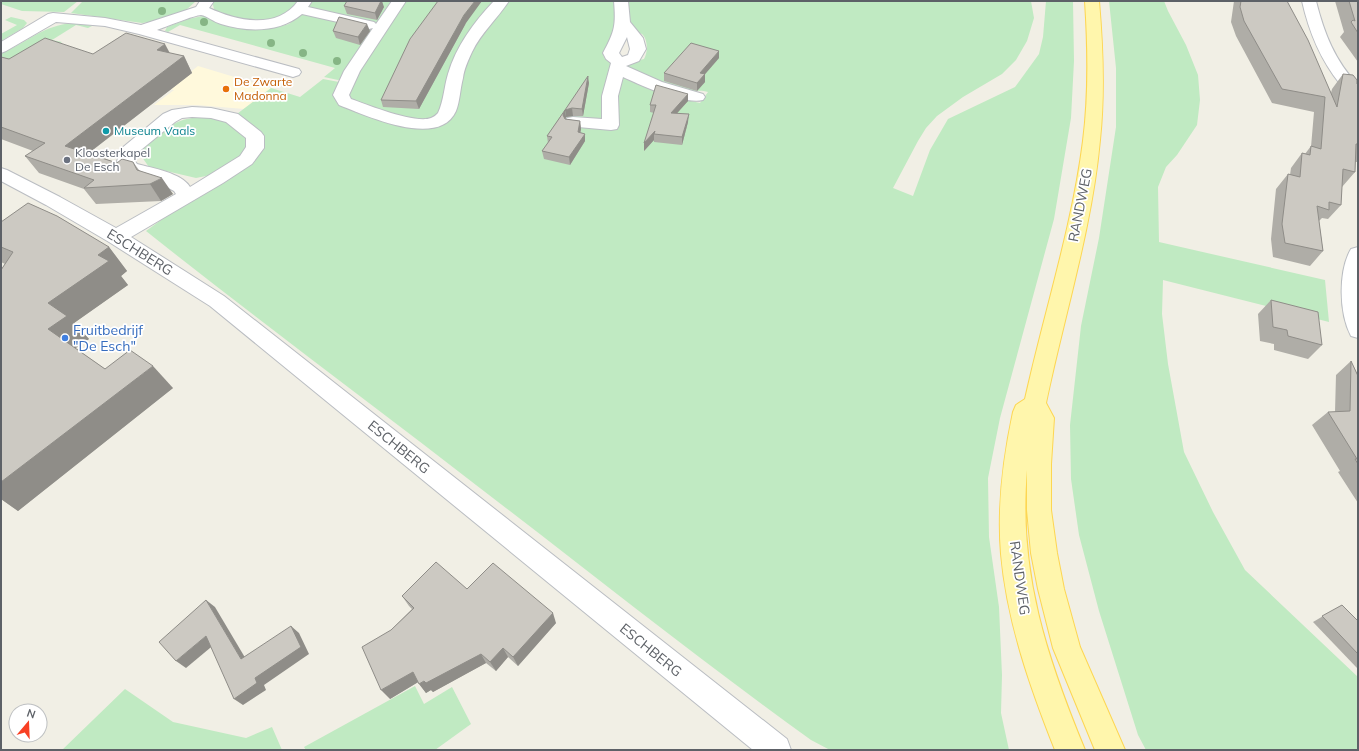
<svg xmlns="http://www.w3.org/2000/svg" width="1359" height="751" font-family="Mulish,sans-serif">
	<rect width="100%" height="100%" fill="#f1efe5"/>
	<polygon fill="#fff9dc" points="198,66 271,88 244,109 197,105 154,105 174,90 169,89"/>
	<g fill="#c0eac2">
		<polygon points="1,1 78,1 64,12 22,11 1,4"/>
		<polygon points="83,1 196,1 185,11 162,20 142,23 71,13"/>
		<polygon points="212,1 299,1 290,12 264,22 229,18 214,9"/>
		<polygon points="310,1 396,1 381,21 373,23 309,8"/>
		<polygon points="403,1 498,1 482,18 439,116 419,121 350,101 346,89"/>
		<path d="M 506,1 L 616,1 L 617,23 L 603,55 L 605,59 L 613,63 L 610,130 L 616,129 L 615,109 L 620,75 L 691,101 L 700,103 L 708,92 C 700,89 692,92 683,91 C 669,88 642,73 627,67 L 635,61 L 644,59 C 648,53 648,39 642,34 C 639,32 636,33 634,30 L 627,11 L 626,1 L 1031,1 L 1034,18 L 1027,41 L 1016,60 L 1002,74 L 963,97 L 937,116 L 926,128 L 918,141 L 893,188 L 913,196 L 930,150 L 948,119 L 1015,87 L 1039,54 L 1043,37 L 1046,1 L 1073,1 L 1074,61 L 1071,118 L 1054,219 L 1000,418 L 988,478 L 989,537 L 999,607 L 1002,675 L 1001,713 L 1009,750 L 830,750 L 811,740 C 697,658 587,570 476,485 C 366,400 254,317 146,231 L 187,201 L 211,175 L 196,178 L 149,167 L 144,160 L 140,152 C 151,143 162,131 174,124 C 190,114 212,118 229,120 L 271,88 L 300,97 L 323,79 L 339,82 L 337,94 L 422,127 L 459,101 L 461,89 L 457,86 L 466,56 L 472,53 L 478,41 Z"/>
		<polygon points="1109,1 1164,1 1168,11 1186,45 1198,75 1200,100 1197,125 1177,155 1166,167 1158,187 1159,242 1325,280 1329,322 1163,280 1162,314 1168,364 1184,452 1213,512 1245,570 1358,677 1358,750 1146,750 1138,735 1099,611 1079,535 1071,479 1070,425 1081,326 1099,238 1116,127 1116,68"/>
		<polygon points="302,13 374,29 344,79 338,80 324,77 335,68 180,25 168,32 165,31 167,27 188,19 203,16 278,27 289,24"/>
		<polygon points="11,17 24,20 27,23 23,28 1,41 1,34 17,25 5,20"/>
		<path d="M 73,23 L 92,26 L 88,28 L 76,25 L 52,40 L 62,42 L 54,48 L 53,50 L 1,61 L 1,53 C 27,43 43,25 73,23 Z"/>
		<polygon points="415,686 424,704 452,687 471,724 435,750 306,750 304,747"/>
		<polygon points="125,689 173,722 246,738 272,727 282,750 62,750"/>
	</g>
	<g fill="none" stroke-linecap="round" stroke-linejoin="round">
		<defs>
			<g id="minor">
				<path d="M 200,1 L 214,1 L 209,8 C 237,21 277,30 298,1 L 312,1 L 308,7 L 374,22 L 376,24 L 392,1 L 406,1 L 360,71 L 349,95 L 351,99 C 368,105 415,124 431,118 C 434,117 436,115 438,113 C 444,100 444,87 448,74 C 456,46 474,22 494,1 L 509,1 C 497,19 481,33 472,52 C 468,61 464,69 463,78 C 460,89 460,101 456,111 C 439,149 367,116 339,105 L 333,95 L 344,71 L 373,28 L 369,29 L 302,14 C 280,33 247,32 221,24 C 214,22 207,16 201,15 C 195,15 165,27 157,30 L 299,69 L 301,72 L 299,75 L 293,77 L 139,34 L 105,26 L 56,22 L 6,51 L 1,53 L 1,42 L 48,14 L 53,13 L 105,18 L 141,25 L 196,7 Z"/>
				<path d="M 614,1 L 628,1 L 630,22 L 643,38 L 646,49 L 639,61 L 626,66 L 662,82 L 703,94 L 705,97 L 703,100 C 685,105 640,85 623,77 L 618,96 L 619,125 L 617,129 L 611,130 L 567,126 L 565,122 L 567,118 L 573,117 L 602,119 L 602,96 L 611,63 L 606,59 L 603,53 C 615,31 616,25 614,1 ZM 627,37 L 630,49 L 628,55 L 622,57 L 619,53 Z"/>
				<path d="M 1302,1 L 1316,1 C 1324,33 1335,61 1358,85 L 1358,100 C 1350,98 1345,91 1340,84 C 1320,59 1309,32 1302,1 Z"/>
				<path d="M 192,107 L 211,108 L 238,114 L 261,132 L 264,136 L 264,148 L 252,164 L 223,183 L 131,237 L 224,296 L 787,739 L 791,750 L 753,750 L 210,306 L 109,242 L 46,205 L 1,181 L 1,168 L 7,170 L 60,197 L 116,228 L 176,194 L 174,191 L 152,179 L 125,172 L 117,161 L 122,148 L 163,114 L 172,110 ZM 192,117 L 211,118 L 226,122 L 246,138 L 246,147 L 240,156 L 190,187 C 182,173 152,168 137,164 L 135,161 L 136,154 L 175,122 L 182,118 Z"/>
				<path d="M 1358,247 L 1358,338 L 1351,336 C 1339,314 1338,271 1351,249 Z"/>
			</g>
			<path id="major" d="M 1085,1 L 1099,1 C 1103,47 1105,93 1100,140 C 1092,229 1064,316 1046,403 L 1054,418 L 1051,464 L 1051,510 L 1057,553 L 1064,589 L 1080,647 L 1125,750 L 1095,750 L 1053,648 L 1038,589 L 1031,553 L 1027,510 L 1027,470 C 1018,572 1047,658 1085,750 L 1055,750 C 1030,687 1007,622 1001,554 C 997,506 1003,459 1013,412 L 1016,405 L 1025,399 C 1044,313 1072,228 1083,141 C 1089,94 1088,48 1085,1 Z"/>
		</defs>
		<use href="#minor" stroke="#babdc2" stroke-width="2"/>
		<use href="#major" stroke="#fdd652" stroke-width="2"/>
		<use href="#minor" fill="#fff" fill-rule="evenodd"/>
		<use href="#major" fill="#fff6ac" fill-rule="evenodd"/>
	</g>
	<g fill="#86b585">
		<circle cx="162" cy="11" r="4"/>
		<circle cx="204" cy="22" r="4"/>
		<circle cx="271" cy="43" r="4"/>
		<circle cx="303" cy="53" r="4"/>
		<circle cx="337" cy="61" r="4"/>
	</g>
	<g fill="#afada7">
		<polygon points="1234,1 1287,1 1331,93 1332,89 1343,74 1358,84 1358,162 1355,162 1355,172 1342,187 1341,205 1328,219 1322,218 1319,221 1323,251 1310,266 1273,257 1271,239 1276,189 1288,174 1290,175 1291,168 1302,153 1305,154 1311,146 1311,147 1314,112 1272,103 1236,36 1231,22"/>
		<polygon points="1335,1 1358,1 1358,62 1340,37 1344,32"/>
		<polygon points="344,6 384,7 377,20 347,14"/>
		<polygon points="466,23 419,109 383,107 381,100"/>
		<polygon points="333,31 370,31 360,45 336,38"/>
		<polygon points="169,53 184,56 192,73 89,153 117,163 133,162 139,170 173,194 161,201 96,204 84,189 39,173 25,156 33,151 1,139 1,57 9,59 93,54"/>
		<polygon points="719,58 705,74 705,82 697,91 664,81 664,73"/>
		<polygon points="589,83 583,116 573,116 566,117"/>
		<polygon points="688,101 677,113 688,122 682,145 654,142 654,140 644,151 654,113 650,112 650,105"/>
		<polygon points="565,110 566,117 565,119 580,121 581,129 580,133 585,141 570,165 544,159 542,151 548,143 547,136"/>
		<polygon points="1,222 109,247 127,271 121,276 128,285 74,323 89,339 75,348 105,369 173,388 18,511 1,499 1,270 5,264 1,262"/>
		<polygon points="1271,300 1322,345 1308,359 1274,350 1274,344 1260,341 1258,314"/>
		<polygon points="1351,361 1358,376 1358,503 1338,472 1340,471 1312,425 1328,412 1335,412 1336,375"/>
		<polygon points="467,589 556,623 518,666 508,657 496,671 486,663 433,692 431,690 426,693 418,682 390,699 391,630 412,609 409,606 402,596"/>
		<polygon points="1342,605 1358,621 1358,668 1357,668 1313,622"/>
	</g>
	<g fill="#8f8d88">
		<polygon points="377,1 382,1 384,7 377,20 375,13"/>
		<polygon points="475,1 482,1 466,23 419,109 416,101 464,15"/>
		<polygon points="367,24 370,31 360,45 358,37"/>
		<polygon points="165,44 174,61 157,50"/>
		<polygon points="719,51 719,58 700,80 700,73"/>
		<polygon points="184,56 192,73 77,162 65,146"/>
		<polygon points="705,74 705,82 697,91 697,83"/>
		<polygon points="588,76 589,83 583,116 582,109"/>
		<polygon points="688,94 688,101 671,120 671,113"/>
		<polygon points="572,108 573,116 566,117 565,110"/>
		<polygon points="565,110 566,117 564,123 563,115"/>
		<polygon points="689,114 688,122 682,145 682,137"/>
		<polygon points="580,121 581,129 579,140 578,132"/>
		<polygon points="655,131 654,134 654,140 644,151 644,143"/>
		<polygon points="585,134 585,141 570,165 569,157"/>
		<polygon points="162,178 173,194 161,201 150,184"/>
		<polygon points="109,247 127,271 121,276 128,285 74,323 89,339 70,352 48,329 48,303 98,255"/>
		<polygon points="153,366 173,388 18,511 1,499 1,482"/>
		<polygon points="206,600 215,607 250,666 241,659"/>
		<polygon points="553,613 556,623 518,666 513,657"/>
		<polygon points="291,626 299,633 309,654 264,685 266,690 243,705 234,699"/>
		<polygon points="206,636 216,643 186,668 176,661"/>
		<polygon points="503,648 508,657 496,671 490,662"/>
		<polygon points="481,654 486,663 433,692 431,690 426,693 419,684"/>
		<polygon points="413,672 420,681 390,699 381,690"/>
	</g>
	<g fill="#ccc9c2" stroke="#8f8d88">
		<polygon points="347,1 381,1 375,13 344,6"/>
		<polygon points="438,1 475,1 464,15 416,101 381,100 410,39"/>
		<polygon points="1241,1 1287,1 1308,40 1337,107 1343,74 1353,75 1357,80 1357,84 1358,84 1358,144 1356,144 1355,172 1343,169 1341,205 1329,202 1329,210 1317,206 1323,251 1285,243 1282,224 1288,174 1300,177 1302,153 1310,155 1311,146 1321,149 1325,97 1282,89 1244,21 1240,7"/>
		<polygon points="1349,1 1358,1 1358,33 1351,22 1353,20 1355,21"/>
		<polygon points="339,17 367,24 358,37 333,31"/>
		<polygon points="126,33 165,44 157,50 184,56 65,146 117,163 122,159 133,162 137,170 162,178 150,184 84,188 94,180 25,156 45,143 1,127 1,57 9,59 45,38 93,54"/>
		<polygon points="691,43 719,51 700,73 705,74 697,83 664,73"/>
		<polygon points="588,76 582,109 572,108 565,110"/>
		<polygon points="656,85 688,94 671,113 689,114 682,137 654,134 655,131 644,143 656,105 650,105"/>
		<polygon points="565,110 563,115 565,119 580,121 578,132 585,134 569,157 542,151 552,137 547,136"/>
		<polygon points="28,203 57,216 109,247 98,255 109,261 48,303 67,316 48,329 105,369 130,350 153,366 1,482 1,295 2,294 1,294 1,270 13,252 1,247 1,222"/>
		<polygon points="1271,300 1318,312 1322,345 1288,336 1287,330 1273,327"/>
		<polygon points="1351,361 1358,376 1358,464 1355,459 1357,459 1328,412 1350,411"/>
		<polygon points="436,562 467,589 493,563 553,613 513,657 503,648 490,662 481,654 426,683 424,681 419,684 413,672 381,690 362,647 391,630 414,608 402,596"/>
		<polygon points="206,600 241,659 291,626 301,647 255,678 257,683 234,699 206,636 176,661 159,642"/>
		<polygon points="1342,605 1358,621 1358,654 1322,616"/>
	</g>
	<circle fill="#e8710a" stroke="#fff" stroke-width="1.5" cx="226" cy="89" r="4"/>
	<circle fill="#0f9aa8" stroke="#fff" stroke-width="1.5" cx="106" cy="131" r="4"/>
	<circle fill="#6b7280" stroke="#fff" stroke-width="1.5" cx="67" cy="160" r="4"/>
	<circle fill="#3f7fe0" stroke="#fff" stroke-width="1.5" cx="65" cy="338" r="4"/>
	<g text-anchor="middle" stroke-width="3.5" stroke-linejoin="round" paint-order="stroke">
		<g font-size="12" fill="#c56008" stroke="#fff" text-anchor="start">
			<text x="234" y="86">De Zwarte<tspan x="234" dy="14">Madonna</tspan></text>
		</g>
		<g font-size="12" fill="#0d838f" stroke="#fff" text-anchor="start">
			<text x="114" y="135">Museum Vaals</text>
		</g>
		<g font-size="12" fill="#5b616d" stroke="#fff" text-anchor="start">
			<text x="75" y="157">Kloosterkapel<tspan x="75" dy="14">De Esch</tspan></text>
		</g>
		<g font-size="14" fill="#5d6167" stroke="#fff">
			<text transform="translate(1080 205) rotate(-79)" y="5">RANDWEG</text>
			<text transform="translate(140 252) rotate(32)" y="5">ESCHBERG</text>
			<text transform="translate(399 447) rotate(39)" y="5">ESCHBERG</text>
			<text transform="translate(1020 578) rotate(82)" y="5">RANDWEG</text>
			<text transform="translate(651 650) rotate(39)" y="5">ESCHBERG</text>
		</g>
		<g font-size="14" fill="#366cbe" stroke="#fff" text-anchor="start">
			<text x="73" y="335">Fruitbedrijf<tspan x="73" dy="16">"De Esch"</tspan></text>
		</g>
	</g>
	<rect width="1359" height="751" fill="none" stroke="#5d6167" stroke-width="4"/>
	<g transform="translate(28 723) rotate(19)"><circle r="19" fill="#ffffff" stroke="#bec0c2"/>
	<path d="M0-3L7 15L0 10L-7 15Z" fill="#f84024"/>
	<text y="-6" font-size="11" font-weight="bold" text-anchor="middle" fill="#5d6167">N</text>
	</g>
</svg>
